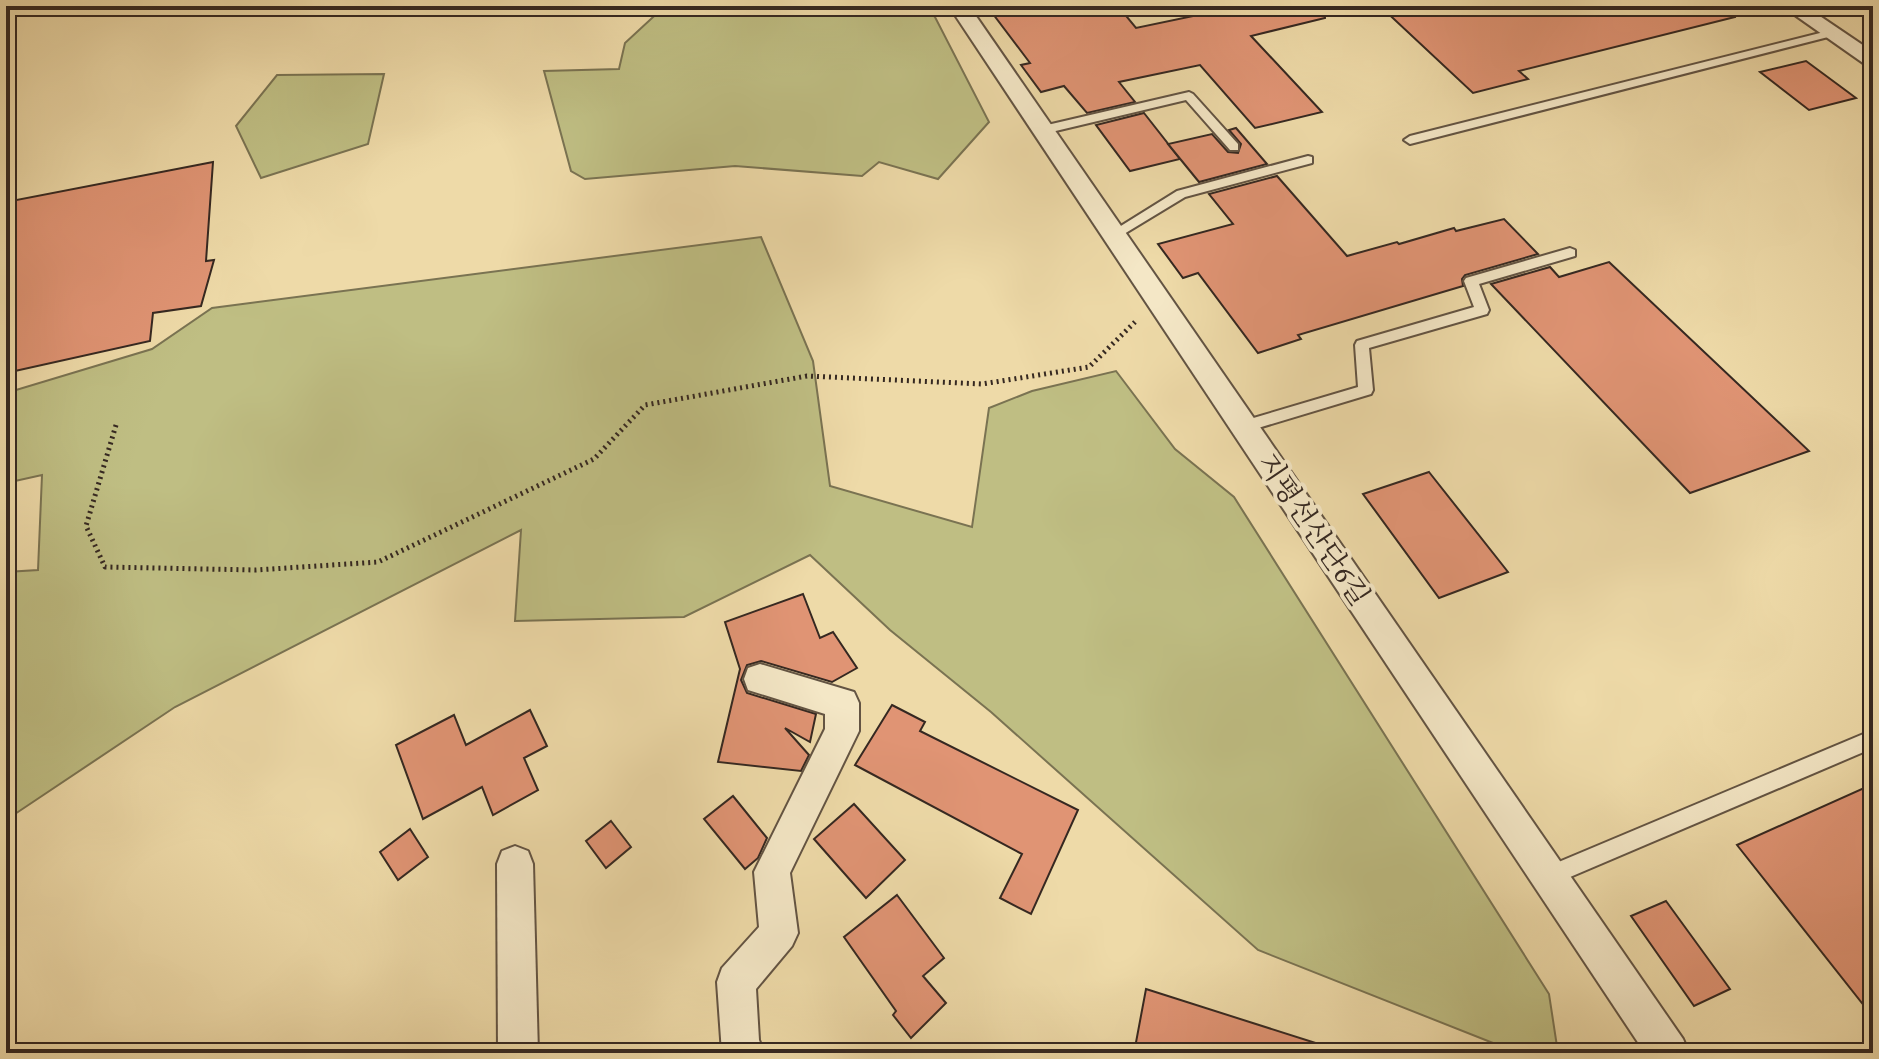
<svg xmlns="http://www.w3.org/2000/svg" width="1879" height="1059" font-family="'IM FELL Double Pica','Noto Serif KR',serif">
	<rect width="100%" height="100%" fill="#eedaa8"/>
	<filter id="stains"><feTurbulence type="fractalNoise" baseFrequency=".0025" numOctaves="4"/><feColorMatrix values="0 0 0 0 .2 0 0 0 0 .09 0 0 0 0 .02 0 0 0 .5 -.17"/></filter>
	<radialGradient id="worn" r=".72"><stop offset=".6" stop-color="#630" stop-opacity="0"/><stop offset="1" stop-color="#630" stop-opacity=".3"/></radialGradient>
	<g fill="#bfbe83" stroke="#7a7352" stroke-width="2">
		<polygon points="665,6 926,6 935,17 989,122 938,179 879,162 862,176 735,166 585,179 571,171 544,71 619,69 625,43"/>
		<polygon points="384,74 368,144 261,178 236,126 277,75"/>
		<polygon points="761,237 813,361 830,486 972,527 989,408 1032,391 1116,371 1175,449 1234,497 1549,994 1558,1053 1534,1053 1493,1043 1258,950 991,712 890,630 810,555 684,617 515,621 521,530 175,707 6,820 6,572 38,570 42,475 6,483 6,393 152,349 212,308"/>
	</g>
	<g fill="#e09474" stroke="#352821" stroke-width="2">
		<polygon points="987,6 1118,6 1136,28 1241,6 1324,6 1325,18 1251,36 1322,112 1255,128 1200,65 1119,82 1135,102 1087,113 1064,86 1041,92 1021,65 1030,63"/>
		<polygon points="1380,6 1733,6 1735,17 1519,71 1528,79 1473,93"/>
		<polygon points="1806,61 1856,98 1809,110 1760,72"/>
		<polygon points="1144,113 1180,159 1130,171 1096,125"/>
		<polygon points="1236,128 1267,164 1199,182 1168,144 1212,134 1228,152 1238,153 1241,144 1229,130"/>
		<polygon points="213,162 206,261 214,260 201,306 153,313 150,341 6,373 6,202"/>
		<polygon points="1277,176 1347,256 1397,242 1399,244 1454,228 1456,231 1504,219 1538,254 1465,275 1462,279 1463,286 1298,335 1301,339 1258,353 1198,273 1183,278 1158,244 1233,224 1209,194"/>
		<polygon points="1609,262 1809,451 1690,493 1491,284 1550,267 1559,277"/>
		<polygon points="1429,472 1508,572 1439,598 1363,494"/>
		<polygon points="803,594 820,638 833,632 857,668 832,682 761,661 747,665 741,680 747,693 816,714 810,742 785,728 809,755 801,771 718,762 740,669 725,622"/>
		<polygon points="892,705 925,722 920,731 1078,810 1031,914 1000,898 1022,854 855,765"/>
		<polygon points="530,710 547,746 524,758 538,790 493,815 482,787 423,819 396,745 454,715 466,745"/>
		<polygon points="1873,784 1873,1017 1737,845"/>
		<polygon points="733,796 767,838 758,858 745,869 704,819"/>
		<polygon points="854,804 905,860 866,898 814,839"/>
		<polygon points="611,821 631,847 606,868 586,841"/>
		<polygon points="410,829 428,857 398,880 380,852"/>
		<polygon points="897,895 944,958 923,976 946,1003 911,1038 893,1015 896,1011 844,937"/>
		<polygon points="1666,901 1730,989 1694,1006 1631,916"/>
		<polygon points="1146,989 1325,1046 1324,1053 1134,1053"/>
	</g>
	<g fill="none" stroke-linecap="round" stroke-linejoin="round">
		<defs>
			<g id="lane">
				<polygon points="1832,30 1837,33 1836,35 1410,144 1404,140 1410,136"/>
				<polygon points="1189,92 1193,94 1238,144 1238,150 1230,150 1186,100 1043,134 1037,130 1043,126"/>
				<polygon points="1308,156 1312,157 1312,163 1185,197 1119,237 1109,237 1108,234 1177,191"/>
				<polygon points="1570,248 1575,250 1575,256 1479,284 1489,310 1487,314 1369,348 1373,390 1371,394 1245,432 1240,430 1238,426 1240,422 1358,387 1355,345 1357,341 1474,307 1464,281 1466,278"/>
				<polygon points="1873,730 1873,748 1549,886 1542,883 1539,876 1542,869"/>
			</g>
			<g id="street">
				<polygon points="949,6 969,6 1683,1039 1689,1053 1645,1053"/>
				<polygon points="1782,6 1805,6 1873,52 1873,67 1866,65"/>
				<polygon points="760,664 854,692 859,703 859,731 790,873 798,933 792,946 756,989 759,1040 764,1053 722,1053 717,982 722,968 759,927 754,872 825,729 825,714 748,690 744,679 748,668"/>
				<polygon points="515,846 528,851 533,864 538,1053 498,1053 497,864 502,851"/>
			</g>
		</defs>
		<use href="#lane" stroke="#635443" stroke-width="4"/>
		<use href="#street" stroke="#635443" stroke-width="4"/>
		<polyline stroke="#352821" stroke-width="5" stroke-dasharray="2 4" stroke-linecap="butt" points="116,425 86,526 105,567 256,570 378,562 594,459 645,405 807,376 982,384 1089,367 1135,322"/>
		<use href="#lane" fill="#f4e7c6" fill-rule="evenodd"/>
		<use href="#street" fill="#f4e7c6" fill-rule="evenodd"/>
	</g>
	<g text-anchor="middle" stroke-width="8" stroke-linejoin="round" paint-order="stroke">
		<g font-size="28" fill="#352821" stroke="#f4e7c6">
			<text transform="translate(1314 529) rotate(56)" y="10">지평선산단6길</text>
		</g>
	</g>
	<rect width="1879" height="1059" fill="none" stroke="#eedaa8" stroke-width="32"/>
	<rect x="8" y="8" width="1863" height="1043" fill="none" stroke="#352821" stroke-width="4"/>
	<rect x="16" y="16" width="1847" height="1027" fill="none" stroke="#352821" stroke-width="2"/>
	<rect width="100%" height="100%" filter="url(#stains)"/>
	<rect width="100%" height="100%" fill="url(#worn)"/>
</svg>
